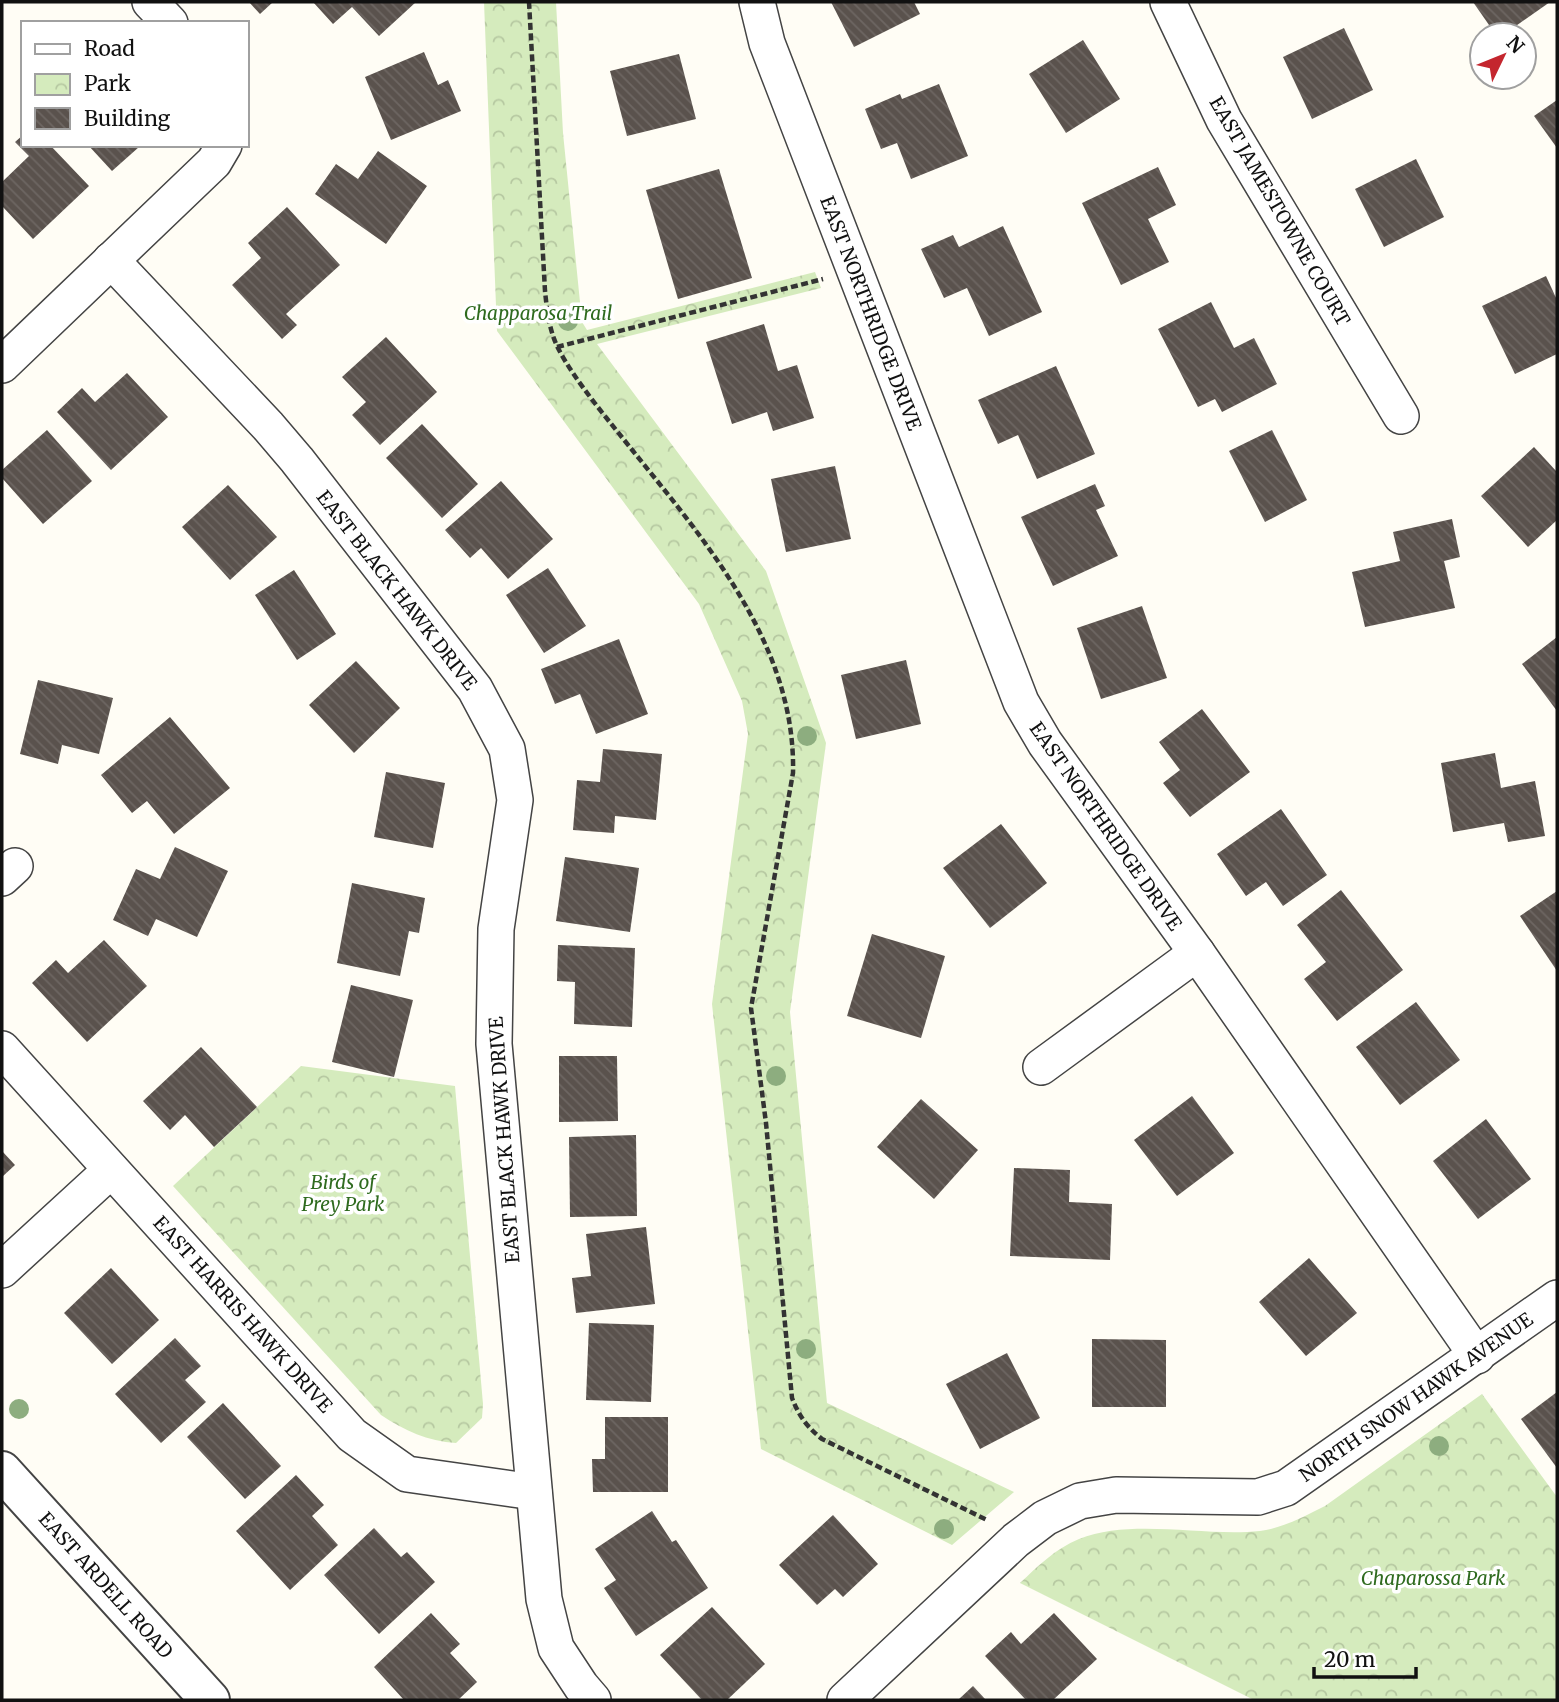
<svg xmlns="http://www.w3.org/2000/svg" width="1559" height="1702" font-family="Merriweather,serif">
	<defs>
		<pattern id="park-crowns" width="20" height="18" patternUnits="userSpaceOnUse" patternTransform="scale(1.75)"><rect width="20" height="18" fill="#d5ebbd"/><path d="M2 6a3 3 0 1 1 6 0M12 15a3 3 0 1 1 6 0" fill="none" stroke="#b6c8a1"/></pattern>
		<pattern id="building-back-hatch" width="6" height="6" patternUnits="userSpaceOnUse" patternTransform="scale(1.75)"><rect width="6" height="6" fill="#5a524d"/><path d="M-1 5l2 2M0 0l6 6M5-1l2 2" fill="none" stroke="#6d6662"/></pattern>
	</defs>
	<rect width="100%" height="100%" fill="#fffdf5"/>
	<g fill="url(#park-crowns)">
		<polygon points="484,2 556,2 563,133 582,322 587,330 815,272 821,288 597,344 766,571 826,743 790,1012 827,1403 1014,1492 952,1545 761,1449 712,1004 748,734 742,701 699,604 497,331"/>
		<path d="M 301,1066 L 455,1086 L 483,1404 L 482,1418 L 456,1443 C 427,1441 405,1431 381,1415 L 173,1186 Z"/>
		<path d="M 1482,1394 L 1557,1497 L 1557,1700 L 1254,1700 L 1020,1583 C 1038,1566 1055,1549 1079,1539 C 1132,1518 1204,1537 1260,1531 C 1283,1528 1305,1516 1325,1506 Z"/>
	</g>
	<g fill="url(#building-back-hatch)">
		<polygon points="249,2 273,2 260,14"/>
		<polygon points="313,2 416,2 379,36 352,7 333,24"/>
		<polygon points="831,2 914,2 920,14 854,47"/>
		<polygon points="1473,2 1550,2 1503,35 1496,35"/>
		<polygon points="1344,28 1373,90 1312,119 1283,57"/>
		<polygon points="1083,40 1120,99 1066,133 1029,74"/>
		<polygon points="424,52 438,85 448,80 461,111 391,140 365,77"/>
		<polygon points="679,54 696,119 627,136 610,71"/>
		<polygon points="939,84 968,156 911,179 897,143 881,149 865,109 900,94 902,99"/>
		<polygon points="1557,100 1557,148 1534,116"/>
		<polygon points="23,135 23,145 50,145 89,186 33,239 2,206 2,182 29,156 15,142"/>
		<polygon points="88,145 138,145 139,147 112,171"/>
		<polygon points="378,151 427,186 386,244 315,194 336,164 358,179"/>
		<polygon points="1416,159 1444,217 1384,247 1355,189"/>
		<polygon points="1158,167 1176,205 1148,219 1169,262 1121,285 1082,203"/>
		<polygon points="719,169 752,278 678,299 646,190"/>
		<polygon points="287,207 340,265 286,314 297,325 282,339 232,285 261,258 248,243"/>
		<polygon points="1003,226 1042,312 989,336 967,288 944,298 921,249 953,235 959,247"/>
		<polygon points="1546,276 1557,300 1557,354 1515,374 1482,306"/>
		<polygon points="1211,302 1234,348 1254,338 1277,384 1222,412 1215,399 1198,407 1158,329"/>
		<polygon points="764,324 778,371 797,365 814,418 773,431 767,412 732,424 706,342"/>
		<polygon points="386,337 437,392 380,445 352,415 366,402 342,377"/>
		<polygon points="1056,366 1095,454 1037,479 1018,435 998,444 978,400"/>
		<polygon points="127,373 168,417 111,470 57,412 82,388 95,402"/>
		<polygon points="422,424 478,484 442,518 386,458"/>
		<polygon points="47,430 92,481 43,524 2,478 2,470"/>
		<polygon points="1272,430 1307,500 1265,522 1229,451"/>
		<polygon points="1534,447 1557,472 1557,520 1528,547 1481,496"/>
		<polygon points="835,466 851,539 786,552 771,479"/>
		<polygon points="501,481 553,539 508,579 481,548 470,558 445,530"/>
		<polygon points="1095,484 1105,506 1096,510 1118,556 1053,586 1021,517"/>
		<polygon points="228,485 277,537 230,580 182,527"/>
		<polygon points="1452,519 1460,557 1444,561 1455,608 1365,627 1352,572 1400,561 1393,532"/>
		<polygon points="548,568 586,626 544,653 506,595"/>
		<polygon points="294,570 336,634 297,660 255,595"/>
		<polygon points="1142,606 1167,678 1101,699 1077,628"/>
		<polygon points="1557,637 1557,711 1522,664"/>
		<polygon points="619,639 648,714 596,734 580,694 555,704 541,669"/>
		<polygon points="906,660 921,724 856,739 841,675"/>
		<polygon points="356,661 400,708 354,753 309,705"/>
		<polygon points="38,680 113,698 99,754 62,745 58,764 20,754"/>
		<polygon points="1202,709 1250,772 1190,817 1163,783 1180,770 1159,742"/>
		<polygon points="170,717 230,788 174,834 147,801 132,813 101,775"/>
		<polygon points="603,749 662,754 656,820 615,816 614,833 573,830 577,780 600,782"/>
		<polygon points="1495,753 1501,788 1535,781 1545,836 1508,842 1504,823 1453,832 1441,763"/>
		<polygon points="386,772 445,783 433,848 374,837"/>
		<polygon points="1281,809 1327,875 1283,906 1266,882 1246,896 1217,854"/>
		<polygon points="1001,824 1047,883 990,928 943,868"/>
		<polygon points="175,847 228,871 197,937 156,919 148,936 113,920 136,869 160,879"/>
		<polygon points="565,857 639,868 630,932 556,921"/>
		<polygon points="352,883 425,898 419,933 409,931 400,976 337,963"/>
		<polygon points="1341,890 1403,970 1337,1021 1304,979 1326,962 1297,925"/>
		<polygon points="1557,891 1557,971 1520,916"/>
		<polygon points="872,934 945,956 921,1038 847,1016"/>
		<polygon points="104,940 147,986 87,1042 32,983 56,960 68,973"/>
		<polygon points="558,945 635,948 632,1027 574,1024 575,982 557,981"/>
		<polygon points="351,985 413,1000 394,1077 332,1062"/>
		<polygon points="1416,1002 1460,1060 1400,1105 1356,1047"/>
		<polygon points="201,1047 257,1107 214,1147 185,1115 170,1130 143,1101"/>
		<polygon points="559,1056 617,1056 618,1121 559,1122"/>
		<polygon points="1192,1096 1234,1153 1177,1196 1134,1140"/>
		<polygon points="921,1099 978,1150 934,1199 877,1147"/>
		<polygon points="1486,1119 1531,1179 1478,1219 1433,1161"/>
		<polygon points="636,1135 637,1216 570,1217 569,1137"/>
		<polygon points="2,1151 15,1165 2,1177"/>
		<polygon points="1014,1168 1070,1170 1069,1202 1112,1204 1110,1260 1010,1256"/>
		<polygon points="646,1227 655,1304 576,1313 572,1278 591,1276 586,1234"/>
		<polygon points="1309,1258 1357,1313 1306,1356 1259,1302"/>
		<polygon points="111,1268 159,1320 112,1364 64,1313"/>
		<polygon points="589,1323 654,1325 651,1402 586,1400"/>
		<polygon points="175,1338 201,1366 185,1380 206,1402 161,1443 115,1394"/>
		<polygon points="1092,1339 1166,1340 1166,1407 1092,1407"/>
		<polygon points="1007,1353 1040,1418 980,1449 946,1384"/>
		<polygon points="1557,1392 1557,1468 1521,1419"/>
		<polygon points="223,1403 281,1466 245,1499 187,1437"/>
		<polygon points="605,1417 668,1417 668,1492 593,1492 592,1459 605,1459"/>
		<polygon points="296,1475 324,1505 312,1516 338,1545 290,1590 236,1531"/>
		<polygon points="652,1511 672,1542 676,1540 708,1588 636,1636 604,1588 616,1580 595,1549"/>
		<polygon points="833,1515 878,1564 843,1597 835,1589 817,1605 779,1565"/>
		<polygon points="374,1528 401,1557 407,1552 435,1582 379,1634 324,1575"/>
		<polygon points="712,1607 765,1664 727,1700 702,1700 660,1655"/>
		<polygon points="431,1613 460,1644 450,1653 477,1682 458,1700 404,1700 374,1667"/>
		<polygon points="1054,1613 1097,1659 1053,1700 1026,1700 985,1656 1011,1632 1021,1644"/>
		<polygon points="973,1686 986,1700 958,1700"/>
	</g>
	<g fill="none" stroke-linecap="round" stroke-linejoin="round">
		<defs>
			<g id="minor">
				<polyline points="150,2 170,23"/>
				<polyline points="757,2 767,43 1021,702 1045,743 1197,953 1477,1356"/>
				<polyline points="1168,2 1224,120 1401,416"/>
				<polyline points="111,260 268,426 297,460 475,689 507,749 515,800 496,929 494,1044 544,1599 556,1648 581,1686 593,1700"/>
				<polyline points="2,365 214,162 224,145"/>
				<polyline points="2,878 15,866"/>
				<polyline points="2,1049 352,1435 407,1474 534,1492"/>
				<polyline points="1041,1067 1197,953"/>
				<polyline points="2,1270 111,1170"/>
				<polyline points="845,1700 1016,1540 1045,1518 1080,1501 1116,1495 1258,1497 1286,1488 1557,1298"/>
			</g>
			<polyline id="tertiary" points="2,1471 210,1700"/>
		</defs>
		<use href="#minor" stroke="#444" stroke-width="38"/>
		<use href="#tertiary" stroke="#444" stroke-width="42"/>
		<g stroke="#333" stroke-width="4.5" stroke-dasharray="7 3.5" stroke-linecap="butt">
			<path d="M 529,2 L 545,291 C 547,310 549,330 558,348 C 574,380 610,422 633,451 C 708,544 796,647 793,773 L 751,1008 L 766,1123 L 792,1398 C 799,1416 807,1427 822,1439 L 987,1520"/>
			<polyline points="557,347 823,279"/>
		</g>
		<use href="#minor" stroke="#fff" stroke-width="35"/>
		<use href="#tertiary" stroke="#fff" stroke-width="38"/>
	</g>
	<g fill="#8dad7f">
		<circle cx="568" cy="321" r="10"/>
		<circle cx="807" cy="736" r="10"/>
		<circle cx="776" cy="1076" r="10"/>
		<circle cx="806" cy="1349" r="10"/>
		<circle cx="19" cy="1409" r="10"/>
		<circle cx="1439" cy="1446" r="10"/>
		<circle cx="944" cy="1529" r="10"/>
	</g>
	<g text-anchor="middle" stroke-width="7" stroke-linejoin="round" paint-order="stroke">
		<g font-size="19" fill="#111" stroke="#fff">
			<text transform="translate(1280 211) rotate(60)" y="7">EAST JAMESTOWNE COURT</text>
			<text transform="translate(871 313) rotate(69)" y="7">EAST NORTHRIDGE DRIVE</text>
			<text transform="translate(397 590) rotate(52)" y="7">EAST BLACK HAWK DRIVE</text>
			<text transform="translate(1106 826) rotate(55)" y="7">EAST NORTHRIDGE DRIVE</text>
			<text transform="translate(504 1140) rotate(-94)" y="7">EAST BLACK HAWK DRIVE</text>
			<text transform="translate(243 1314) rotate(48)" y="7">EAST HARRIS HAWK DRIVE</text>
			<text transform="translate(1416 1397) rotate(-35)" y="7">NORTH SNOW HAWK AVENUE</text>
			<text transform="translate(106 1585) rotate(48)" y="7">EAST ARDELL ROAD</text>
		</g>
		<g font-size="19" font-style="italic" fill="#2f6b1f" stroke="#fff">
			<text x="538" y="320">Chapparosa Trail</text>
			<text x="343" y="1189">Birds of<tspan x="343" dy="22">Prey Park</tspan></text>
			<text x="1433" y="1585">Chaparossa Park</text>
		</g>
	</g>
	<rect width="1559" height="1702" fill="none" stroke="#111111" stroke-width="7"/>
	<rect x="21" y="21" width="228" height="126" fill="#ffffff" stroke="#a0a0a0" stroke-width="2"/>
	<rect x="35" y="44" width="35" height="10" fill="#ffffff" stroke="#a0a0a0" stroke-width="2"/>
	<text x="84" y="56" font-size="21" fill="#111111">Road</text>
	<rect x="35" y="74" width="35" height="21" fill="url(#park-crowns)" stroke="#a0a0a0" stroke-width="2"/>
	<text x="84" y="91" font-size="21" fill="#111111">Park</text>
	<rect x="35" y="108" width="35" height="21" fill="url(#building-back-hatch)" stroke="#a0a0a0" stroke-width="2"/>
	<text x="84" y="126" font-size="21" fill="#111111">Building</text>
	<g transform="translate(1503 56) rotate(47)"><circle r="33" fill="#ffffff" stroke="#a0a0a0" stroke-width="2"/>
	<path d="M0-5L12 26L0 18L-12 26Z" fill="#c4262e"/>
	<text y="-10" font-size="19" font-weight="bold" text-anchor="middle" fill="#111111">N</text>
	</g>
	<path d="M1314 1667v10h102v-10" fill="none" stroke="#111111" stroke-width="3.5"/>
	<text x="1324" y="1667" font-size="21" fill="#111111" stroke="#ffffff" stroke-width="5" paint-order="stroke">20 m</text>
</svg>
